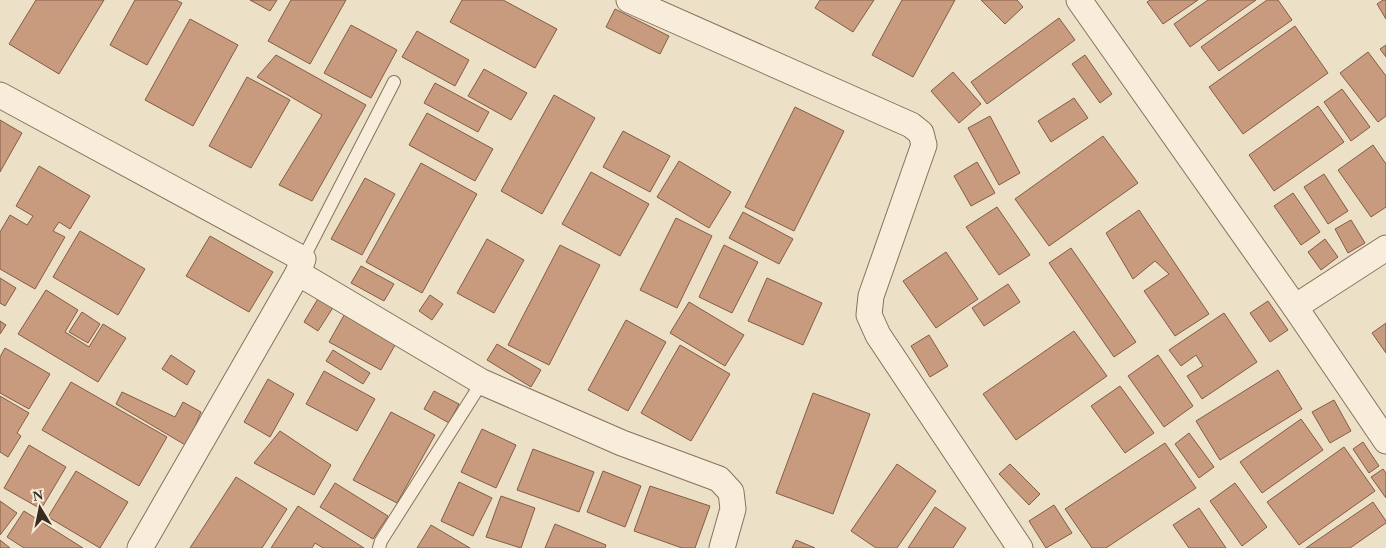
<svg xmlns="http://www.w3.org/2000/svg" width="1386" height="548" font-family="Georgia,serif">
	<rect width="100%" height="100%" fill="#ece0c7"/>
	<g fill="#c89b7f" stroke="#855c44">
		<polygon points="36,0 104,0 59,74 9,44"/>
		<polygon points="135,0 176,0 182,3 147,65 110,45"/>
		<polygon points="250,0 277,0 270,11"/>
		<polygon points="291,0 346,0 310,64 268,41"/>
		<polygon points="462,0 503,0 557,29 535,68 450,22"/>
		<polygon points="820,0 874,0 853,32 815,8"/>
		<polygon points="902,0 955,0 913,77 872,55"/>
		<polygon points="981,0 1017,0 1023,7 1005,24"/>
		<polygon points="1150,0 1198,0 1163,24 1147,2"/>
		<polygon points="1208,0 1256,0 1190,47 1174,24"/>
		<polygon points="1267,0 1278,0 1292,20 1219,71 1201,47"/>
		<polygon points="1383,0 1386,0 1386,19 1377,4"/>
		<polygon points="615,9 669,36 660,54 606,27"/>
		<polygon points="1059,18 1075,40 987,104 971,82"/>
		<polygon points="190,19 238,45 193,126 145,100"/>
		<polygon points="351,25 397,50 371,98 324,73"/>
		<polygon points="1295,26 1328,73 1243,134 1209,87"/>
		<polygon points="417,31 469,60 455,86 402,57"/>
		<polygon points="1386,45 1386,57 1380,49"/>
		<polygon points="1368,52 1386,76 1386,116 1378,122 1340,73"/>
		<polygon points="276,55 366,105 312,201 279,185 322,115 257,77"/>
		<polygon points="1085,55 1112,94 1100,103 1072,64"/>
		<polygon points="484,69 527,93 511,120 468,96"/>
		<polygon points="953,72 981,104 959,123 931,91"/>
		<polygon points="247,77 290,100 251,168 209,146"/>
		<polygon points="435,83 489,112 478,132 424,103"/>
		<polygon points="1342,89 1370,127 1351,141 1324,102"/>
		<polygon points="554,95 595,118 542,214 501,191"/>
		<polygon points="1074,98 1088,118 1051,142 1038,121"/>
		<polygon points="1318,106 1344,142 1274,191 1249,155"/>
		<polygon points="795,107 844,131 794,231 745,207"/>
		<polygon points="427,113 493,149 475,181 409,145"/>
		<polygon points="990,116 1020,173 999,185 968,128"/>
		<polygon points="0,120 22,133 0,172"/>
		<polygon points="623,131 670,156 650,192 603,167"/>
		<polygon points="1103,136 1138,183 1049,246 1015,199"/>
		<polygon points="1373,145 1386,164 1386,207 1371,217 1338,170"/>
		<polygon points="679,161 731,192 709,228 657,197"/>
		<polygon points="977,162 995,193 971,206 954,176"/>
		<polygon points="421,163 477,194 422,293 366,262"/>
		<polygon points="39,166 90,196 70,229 59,222 53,231 65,237 35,289 0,269 0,232 10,215 27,225 33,216 16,206"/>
		<polygon points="591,172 649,204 620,256 562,224"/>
		<polygon points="1324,174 1348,211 1328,224 1304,187"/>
		<polygon points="365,178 395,194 362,255 331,239"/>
		<polygon points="1293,193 1320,232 1301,245 1274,206"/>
		<polygon points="997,207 1030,255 999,275 966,227"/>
		<polygon points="1139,210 1209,314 1175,336 1144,291 1169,274 1155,261 1133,279 1106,233"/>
		<polygon points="743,212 793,239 779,264 729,238"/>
		<polygon points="676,218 712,236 677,308 640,290"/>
		<polygon points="1351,220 1365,243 1348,253 1335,229"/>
		<polygon points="80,231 145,269 118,315 53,277"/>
		<polygon points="210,236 273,272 249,312 186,276"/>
		<polygon points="487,239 524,260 494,313 457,293"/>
		<polygon points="1325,239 1338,257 1321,270 1308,252"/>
		<polygon points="560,245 600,265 549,365 508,345"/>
		<polygon points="724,245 758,262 732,313 699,297"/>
		<polygon points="1071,248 1136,342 1114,357 1049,263"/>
		<polygon points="946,252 978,299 936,328 903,281"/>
		<polygon points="361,266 394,284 384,301 351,283"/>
		<polygon points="0,278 16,288 5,306 0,303"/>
		<polygon points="767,278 822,303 803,345 748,321"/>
		<polygon points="1008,284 1020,302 984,326 972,308"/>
		<polygon points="46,290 78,310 65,332 89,347 103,324 126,338 98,382 18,334"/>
		<polygon points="430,295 443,304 432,320 419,311"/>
		<polygon points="319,297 334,306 318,331 304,322"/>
		<polygon points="1268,301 1288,330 1270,342 1250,313"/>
		<polygon points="689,302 744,335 725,366 670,333"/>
		<polygon points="347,310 399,338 381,370 329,342"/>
		<polygon points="82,312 100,324 88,343 69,332"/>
		<polygon points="1224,313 1257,362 1202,399 1187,376 1203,366 1196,355 1181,366 1169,350"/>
		<polygon points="626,320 666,342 628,411 588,390"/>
		<polygon points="0,321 6,325 0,334"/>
		<polygon points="1386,323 1386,353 1372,333"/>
		<polygon points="1074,331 1107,376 1016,440 983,394"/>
		<polygon points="929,335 948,366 930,377 911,346"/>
		<polygon points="497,344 541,370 531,387 487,360"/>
		<polygon points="680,345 730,374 691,441 641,413"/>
		<polygon points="5,348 50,374 29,409 0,393 0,357"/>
		<polygon points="333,350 370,373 363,384 326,361"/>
		<polygon points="171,355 195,371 187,385 162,369"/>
		<polygon points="1158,355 1193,406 1164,427 1128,376"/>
		<polygon points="1278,370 1302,409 1220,460 1196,421"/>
		<polygon points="324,371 375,399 357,431 306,404"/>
		<polygon points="268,379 294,394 270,437 244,422"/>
		<polygon points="71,382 167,437 139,486 42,430"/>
		<polygon points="1120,386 1154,433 1125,453 1091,406"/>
		<polygon points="434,391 459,404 449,423 424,409"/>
		<polygon points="122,392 175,417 183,402 201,412 187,446 116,404"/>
		<polygon points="813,393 870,414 833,514 776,493"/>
		<polygon points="0,396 29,413 17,433 21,436 8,457 0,452"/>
		<polygon points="1334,400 1351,431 1330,443 1312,412"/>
		<polygon points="391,412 435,435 397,503 353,480"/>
		<polygon points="1301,419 1323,450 1262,493 1240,462"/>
		<polygon points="482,429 516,445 496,488 461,472"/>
		<polygon points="280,431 331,465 314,495 254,463"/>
		<polygon points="1189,433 1214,467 1199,478 1175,444"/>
		<polygon points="1363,442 1379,466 1369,473 1353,449"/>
		<polygon points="1165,443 1196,488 1106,548 1092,548 1065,509"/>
		<polygon points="29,445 66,467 41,509 4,488"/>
		<polygon points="1344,447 1375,491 1299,545 1267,502"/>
		<polygon points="533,449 594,472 579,512 517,490"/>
		<polygon points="897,464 936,491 897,548 876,548 851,531"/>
		<polygon points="1010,464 1040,494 1029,505 999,474"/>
		<polygon points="1383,469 1386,473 1386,498 1371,477"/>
		<polygon points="76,471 128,502 100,548 48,517"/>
		<polygon points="603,471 641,486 625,527 587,512"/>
		<polygon points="236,477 287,509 262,548 190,548"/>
		<polygon points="459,482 492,498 473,536 441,521"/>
		<polygon points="335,483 388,516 373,539 320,507"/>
		<polygon points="1235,483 1267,527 1242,546 1210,501"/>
		<polygon points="650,486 710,506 695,548 682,548 634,531"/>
		<polygon points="501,496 535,508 521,548 486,537"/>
		<polygon points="0,501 17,513 0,535"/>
		<polygon points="1373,502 1386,521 1386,523 1350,548 1306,548"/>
		<polygon points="1054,505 1072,533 1046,548 1029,521"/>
		<polygon points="298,506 364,548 323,548 315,543 312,548 271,548"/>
		<polygon points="935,507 966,528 953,548 908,548"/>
		<polygon points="1199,508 1226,548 1189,548 1173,525"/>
		<polygon points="24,511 83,548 24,548 7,537"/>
		<polygon points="555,524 606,545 605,548 545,548"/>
		<polygon points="431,525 470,548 417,548"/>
		<polygon points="0,540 10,548 0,548"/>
		<polygon points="796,540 815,548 792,548"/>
	</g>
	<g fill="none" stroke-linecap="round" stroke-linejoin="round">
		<defs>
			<g id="service">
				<polyline points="303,259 394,82"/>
				<polyline points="379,548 381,541 482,382"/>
			</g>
			<g id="minor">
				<polyline points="629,0 911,125 921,133 924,145 871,296 869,315 878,335 1020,548"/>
				<polyline points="1079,0 1295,307 1386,441"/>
				<polyline points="0,95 303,259 298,273 140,548"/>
				<polyline points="298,273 482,382 622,443 719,479 731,492 733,509 722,548"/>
				<polyline points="1295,307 1386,248"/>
			</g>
		</defs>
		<use href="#service" stroke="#87725d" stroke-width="14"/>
		<use href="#minor" stroke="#87725d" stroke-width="27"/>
		<use href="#service" stroke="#f7edda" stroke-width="12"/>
		<use href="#minor" stroke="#f7edda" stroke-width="25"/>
	</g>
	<g transform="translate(40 508) rotate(350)" stroke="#f4ead6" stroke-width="4" paint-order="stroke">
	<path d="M0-4L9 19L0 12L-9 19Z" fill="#382b20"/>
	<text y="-8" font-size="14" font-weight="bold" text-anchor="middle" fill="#382b20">N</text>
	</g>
</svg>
